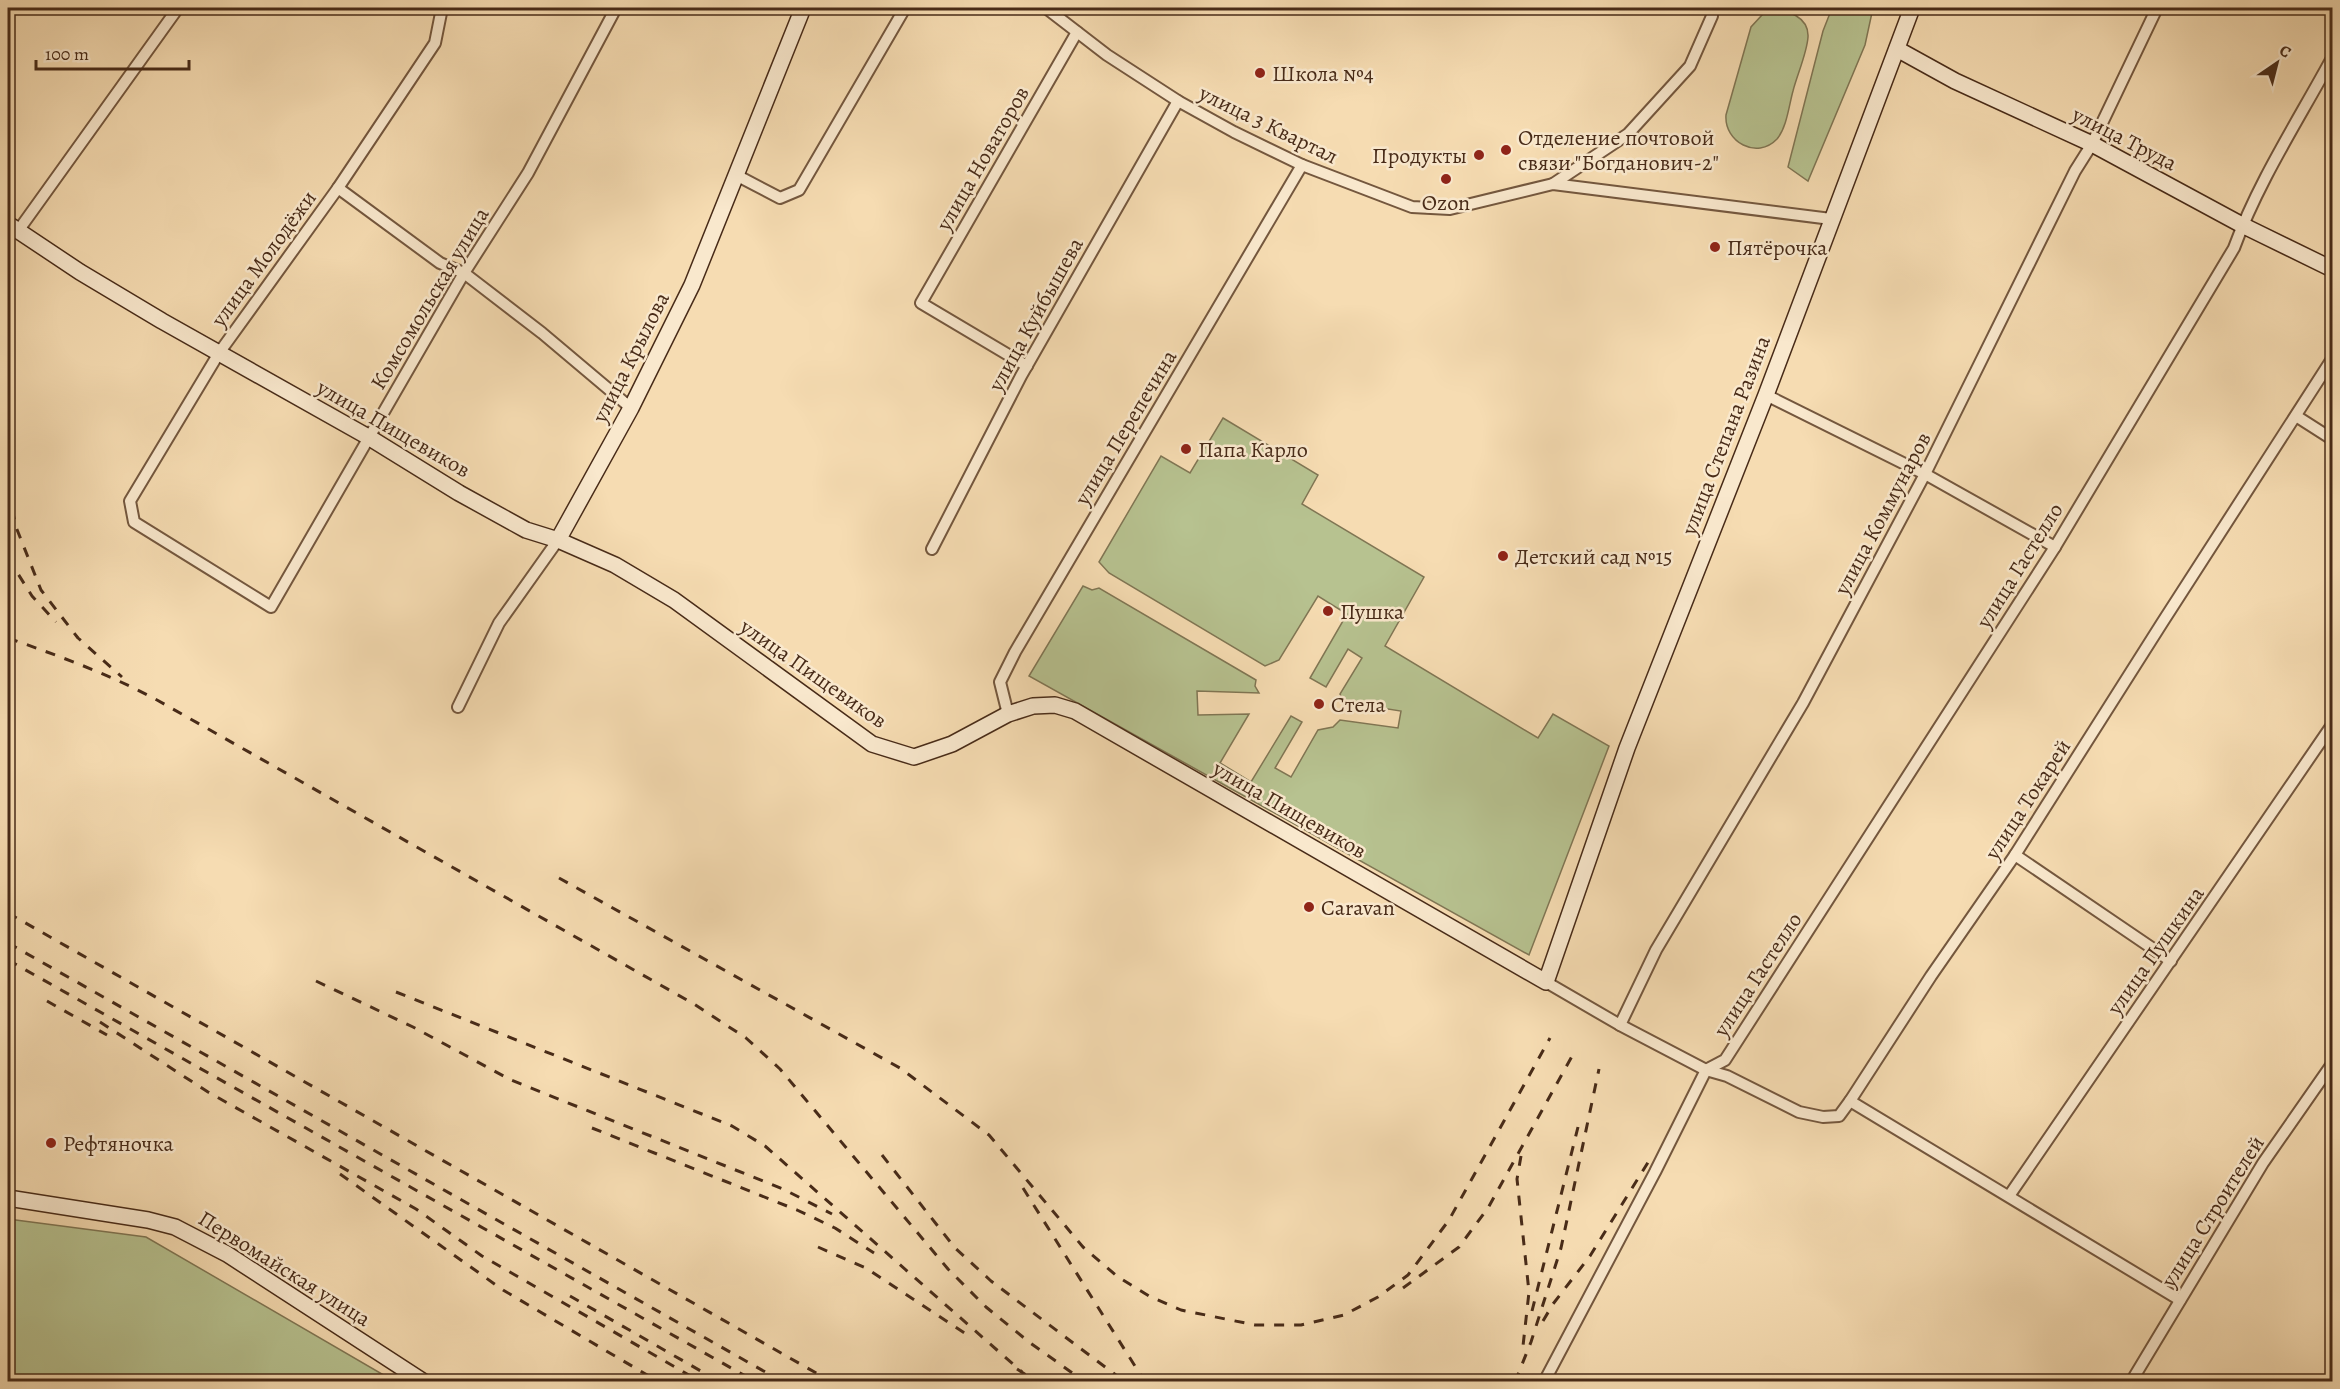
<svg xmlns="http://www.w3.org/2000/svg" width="2340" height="1389" font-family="Alegreya,serif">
	<rect width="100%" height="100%" fill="#f6dcb2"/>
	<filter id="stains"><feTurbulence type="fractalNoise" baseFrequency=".00333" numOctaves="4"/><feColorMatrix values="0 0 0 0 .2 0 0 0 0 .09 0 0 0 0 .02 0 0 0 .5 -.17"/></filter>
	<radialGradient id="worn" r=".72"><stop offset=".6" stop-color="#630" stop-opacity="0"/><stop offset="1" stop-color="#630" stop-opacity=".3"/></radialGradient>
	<g fill="#b7c290" stroke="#807654" stroke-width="1.5">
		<polygon points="1832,8 1873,8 1865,45 1808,181 1788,167 1823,31"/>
		<path d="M 1772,11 C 1787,9 1809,17 1808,37 C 1807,53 1797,75 1793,91 C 1789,105 1787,127 1777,139 C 1757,160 1724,142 1726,115 L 1751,27 L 1763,14 Z"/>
		<polygon points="1223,418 1318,475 1302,504 1424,577 1385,646 1538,738 1553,714 1609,746 1529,955 1029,676 1083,586 1092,590 1099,588 1256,680 1255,686 1259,693 1197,691 1198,715 1249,714 1220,763 1251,782 1291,716 1302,722 1275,768 1291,777 1318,730 1333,727 1340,720 1398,728 1401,711 1344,702 1340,694 1362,658 1348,649 1326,687 1310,678 1347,614 1318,596 1279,660 1265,666 1109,573 1099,562 1161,456 1190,473"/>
		<polygon points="8,1219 146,1237 394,1381 8,1381"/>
	</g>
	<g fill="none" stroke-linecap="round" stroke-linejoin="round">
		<defs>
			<g id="street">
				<polyline points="442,8 435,43 338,188 219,353 130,501 134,522 271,607 464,273 528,173 616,8"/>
				<polyline points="1046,8 1107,55 1178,101 1234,132 1302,165 1412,207 1450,209 1553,184 1831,219"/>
				<polyline points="736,175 780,198 799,190 905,8"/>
				<polyline points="1553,184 1628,134 1690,66 1712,16 1712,8"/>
				<polyline points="338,188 440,263 464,273 542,333 631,408"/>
				<polyline points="18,231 178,8"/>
				<polyline points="1027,366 921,303 1077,32"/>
				<polyline points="1766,395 1925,474 2055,547"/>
				<polyline points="2296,416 2332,439"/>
				<polyline points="932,549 1021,376 1178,101"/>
				<polyline points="458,707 499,623 558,540"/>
				<polyline points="1008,714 1000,682 1015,652 1302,165"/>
				<polyline points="2015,855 2171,961"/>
				<polyline points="1546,982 1620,1025 1706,1070 1727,1076 1799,1112 1823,1117 1839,1116 1850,1101"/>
				<polyline points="1620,1025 1656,950 1803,703 1925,474 2075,171 2092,144 2157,8"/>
				<path d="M 1706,1070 L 1725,1060 L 2055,547 L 2234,248 C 2258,182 2299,119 2332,58"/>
				<polyline points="2009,1196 2332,725"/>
				<polyline points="2180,1300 1850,1101 1931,976 2015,855 2162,623 2332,359"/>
				<polyline points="1544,1382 1655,1172 1706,1070"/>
				<polyline points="2131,1382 2263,1163 2332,1064"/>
			</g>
			<g id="secondary">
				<polyline points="1897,49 1955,81 2092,144 2242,225 2332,269"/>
				<polyline points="8,224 80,272 162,321 370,438 459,493 526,530 558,540 615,565 674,600 872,744 914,757 952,744 1008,714 1033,706 1055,705 1075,711 1546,982 1627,748 1766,395 1912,8"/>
				<polyline points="558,540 631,408 692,285 803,8"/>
				<polyline points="8,1198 148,1220 175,1227 227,1254 424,1382"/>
			</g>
		</defs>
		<use href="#street" stroke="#74573e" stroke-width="14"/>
		<use href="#secondary" stroke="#482b18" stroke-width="18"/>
		<use href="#street" stroke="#f9e8cd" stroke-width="10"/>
		<use href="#secondary" stroke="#f9e8cd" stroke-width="15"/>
		<g stroke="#482b18" stroke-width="3" stroke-dasharray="10 10" stroke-linecap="butt">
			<polyline points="8,490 16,527 41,590 78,638 122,677"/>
			<polyline points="8,558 32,596 56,622"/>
			<path d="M 8,638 C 59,656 109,674 157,700 L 694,1004 L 746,1038 L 780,1069 L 948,1269 L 986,1307 L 1029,1342 L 1085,1382"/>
			<polyline points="559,878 900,1068 989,1135 1083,1247 1118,1277 1149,1296 1181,1310 1255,1325 1301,1325 1344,1315 1378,1297 1408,1275 1449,1220 1550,1038"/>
			<polyline points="8,913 832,1382"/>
			<polyline points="8,943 783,1382"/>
			<polyline points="8,960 756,1382"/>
			<polyline points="316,981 413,1027 511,1080 783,1189 832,1214"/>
			<polyline points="396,992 732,1126 765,1146 1022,1372"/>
			<polyline points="47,1001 107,1035"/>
			<polyline points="100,1022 208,1092 416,1209 482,1256 701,1382"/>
			<polyline points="592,1128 797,1210 835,1228 874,1253"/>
			<polyline points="882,1155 955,1248 991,1281 1125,1382"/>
			<polyline points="1521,1156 1517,1179 1529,1292 1523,1346"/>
			<polyline points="340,1174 503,1290 659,1382"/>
			<polyline points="1023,1188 1145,1382"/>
			<polyline points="818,1247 866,1268 972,1338"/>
			<polyline points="1403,1288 1459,1247 1488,1208 1576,1049"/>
			<polyline points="570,1296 720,1382"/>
			<polyline points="1532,1311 1578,1127"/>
			<polyline points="1543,1321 1553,1304 1590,1256 1652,1156"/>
			<polyline points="1017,1369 1037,1382"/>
			<polyline points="1515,1382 1531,1342 1561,1248 1599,1069"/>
		</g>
	</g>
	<g fill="#8f2418" stroke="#f9e8cd" stroke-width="2">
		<circle cx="1260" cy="73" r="6"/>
		<circle cx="1506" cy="150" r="6"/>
		<circle cx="1479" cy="155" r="6"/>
		<circle cx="1446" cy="179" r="6"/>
		<circle cx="1715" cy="247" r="6"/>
		<circle cx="1186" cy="449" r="6"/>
		<circle cx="1503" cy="556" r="6"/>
		<circle cx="1328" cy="611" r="6"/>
		<circle cx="1319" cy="704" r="6"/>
		<circle cx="1309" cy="907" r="6"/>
		<circle cx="51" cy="1143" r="6"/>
	</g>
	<g text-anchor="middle" stroke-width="5" stroke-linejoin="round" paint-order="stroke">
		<g font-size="22" fill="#482b18" stroke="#f9e8cd" text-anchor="start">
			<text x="1272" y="81">Школа №4</text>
			<text x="1518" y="145">Отделение почтовой<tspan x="1518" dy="25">связи "Богданович-2"</tspan></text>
			<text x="1467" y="163" text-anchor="end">Продукты</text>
			<text x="1446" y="210" text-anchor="middle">Ozon</text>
			<text x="1727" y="255">Пятёрочка</text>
			<text x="1198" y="457">Папа Карло</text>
			<text x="1515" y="564">Детский сад №15</text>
			<text x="1340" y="619">Пушка</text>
			<text x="1331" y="712">Стела</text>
			<text x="1321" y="915">Caravan</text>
			<text x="63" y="1151">Рефтяночка</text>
		</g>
		<g font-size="22" fill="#482b18" stroke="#f9e8cd">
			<text transform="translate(1269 124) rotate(26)" y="8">улица 3 Квартал</text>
			<text transform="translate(2125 138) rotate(27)" y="8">улица Труда</text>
			<text transform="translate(982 158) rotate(-60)" y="8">улица Новаторов</text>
			<text transform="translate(263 258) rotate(-54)" y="8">улица Молодёжи</text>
			<text transform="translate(429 298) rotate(-59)" y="8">Комсомольская улица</text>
			<text transform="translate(1035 314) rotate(-61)" y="8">улица Куйбышева</text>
			<text transform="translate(630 357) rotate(-63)" y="8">улица Крылова</text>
			<text transform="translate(1125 427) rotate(-59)" y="8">улица Перепечина</text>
			<text transform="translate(394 428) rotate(30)" y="8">улица Пищевиков</text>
			<text transform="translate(1725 435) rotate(-69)" y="8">улица Степана Разина</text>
			<text transform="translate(1882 513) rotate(-62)" y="8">улица Коммунаров</text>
			<text transform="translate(2019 565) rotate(-58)" y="8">улица Гастелло</text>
			<text transform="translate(814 673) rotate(35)" y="8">улица Пищевиков</text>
			<text transform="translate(2027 799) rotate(-57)" y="8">улица Токарей</text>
			<text transform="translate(1290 809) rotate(30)" y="8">улица Пищевиков</text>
			<text transform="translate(2155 950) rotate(-55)" y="8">улица Пушкина</text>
			<text transform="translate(1757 974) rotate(-57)" y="8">улица Гастелло</text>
			<text transform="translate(2212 1211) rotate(-58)" y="8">улица Строителей</text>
			<text transform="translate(285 1268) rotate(32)" y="8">Первомайская улица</text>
		</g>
	</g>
	<rect width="2340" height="1389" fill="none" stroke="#f6dcb2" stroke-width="30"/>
	<rect x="9" y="9" width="2322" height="1371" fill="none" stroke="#482b18" stroke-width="3"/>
	<rect x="15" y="15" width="2310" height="1359" fill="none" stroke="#482b18" stroke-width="1.5"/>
	<g transform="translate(2277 63) rotate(35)" stroke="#f9e8cd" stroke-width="4.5" paint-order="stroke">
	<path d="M0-4.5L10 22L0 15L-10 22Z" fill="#482b18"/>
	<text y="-9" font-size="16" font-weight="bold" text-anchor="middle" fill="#482b18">С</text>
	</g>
	<path d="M36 60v9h153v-9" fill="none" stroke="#482b18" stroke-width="3"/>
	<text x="45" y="60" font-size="18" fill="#482b18" stroke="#f9e8cd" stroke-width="4.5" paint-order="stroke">100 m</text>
	<rect width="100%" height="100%" filter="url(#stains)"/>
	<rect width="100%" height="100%" fill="url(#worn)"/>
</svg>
